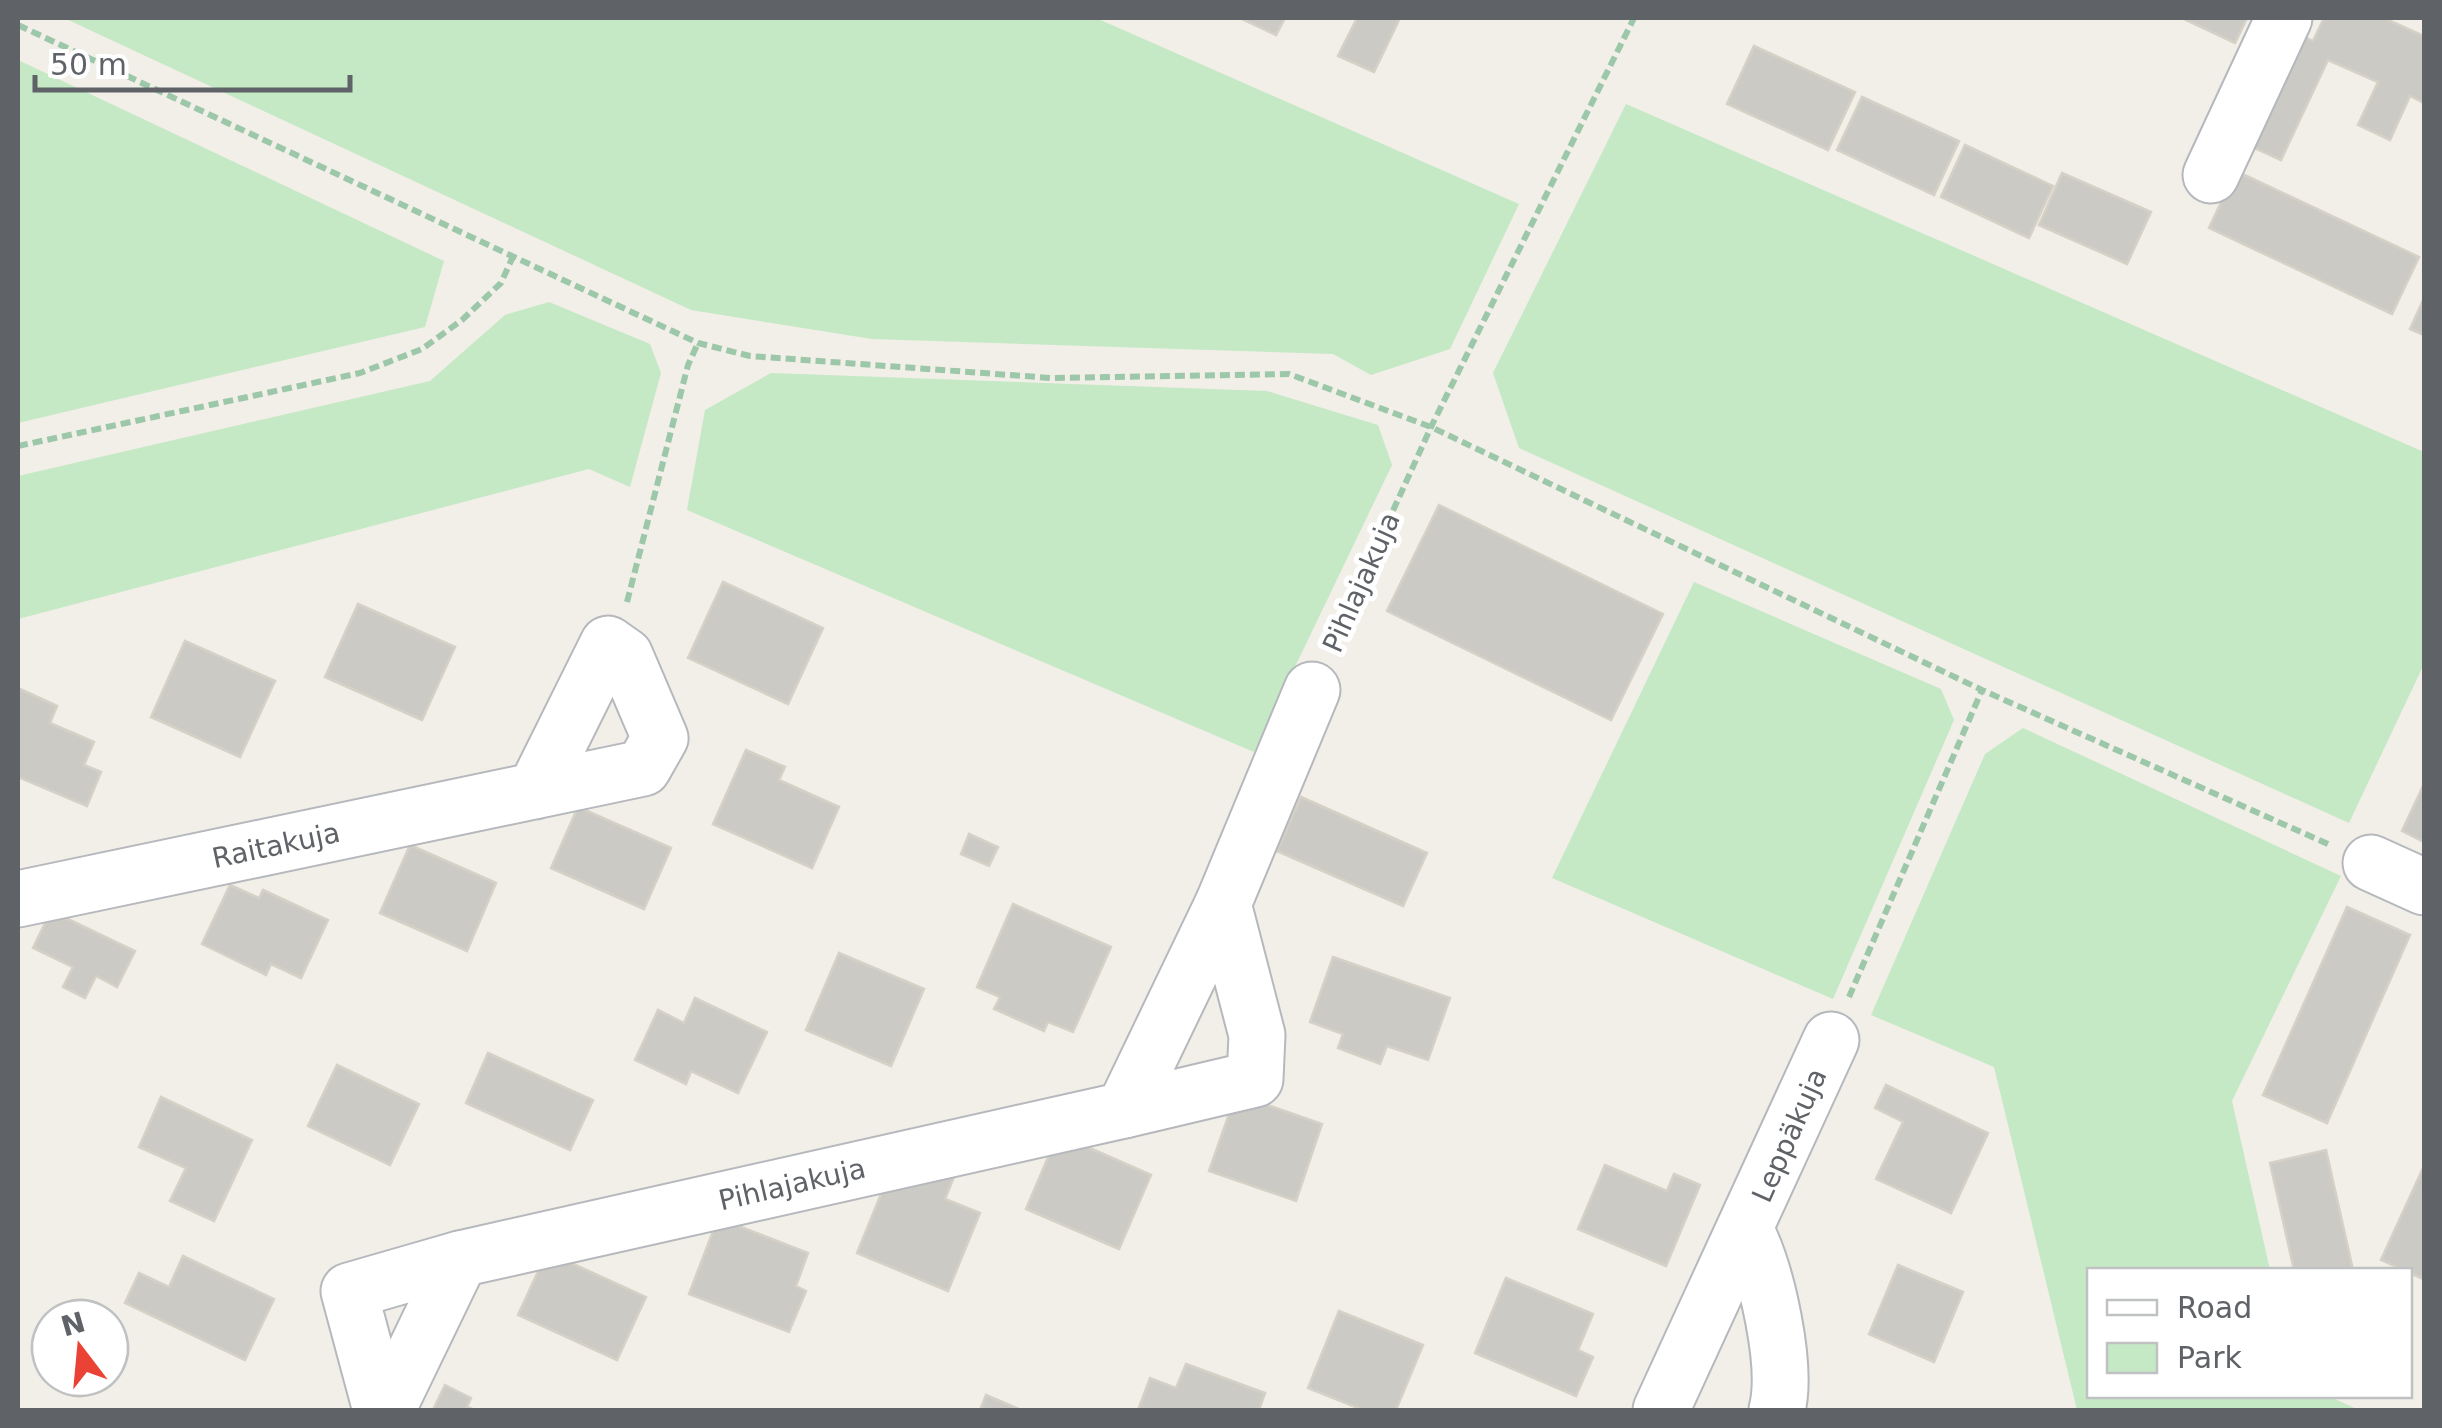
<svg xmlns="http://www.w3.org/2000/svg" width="2442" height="1428" font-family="'DejaVu Sans',sans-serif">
	<rect width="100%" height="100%" fill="#f1efe8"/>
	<g fill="#c5e8c5">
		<polygon points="64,18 1096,18 1519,204 1450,349 1371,375 1333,354 872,339 691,310"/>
		<polygon points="18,60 444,261 425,327 18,423"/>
		<polygon points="1626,104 2424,452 2424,664 2349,823 1519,448 1493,373"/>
		<polygon points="549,302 650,344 661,373 630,487 589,469 18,619 18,476 430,381 505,315"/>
		<polygon points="771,373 1267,391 1378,425 1392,465 1254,752 687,510 705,410"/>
		<polygon points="1694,582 1941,689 1954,720 1833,999 1552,878"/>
		<polygon points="2023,728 2341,876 2232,1101 2270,1270 2090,1270 2090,1396 2328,1396 2359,1410 2077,1410 1994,1067 1871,1015 1985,754"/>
	</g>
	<g fill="#cccac5" stroke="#d6d1c6" stroke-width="2.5">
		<polygon points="1240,18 1285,18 1276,35"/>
		<polygon points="1357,18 1400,18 1374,72 1338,56"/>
		<polygon points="2182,18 2247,18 2235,43"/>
		<polygon points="2324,18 2384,18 2424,36 2424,103 2410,96 2390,140 2358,125 2378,82 2328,60 2281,160 2241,142 2293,31 2313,41"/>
		<polygon points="1754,46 1855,92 1828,150 1727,104"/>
		<polygon points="1862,97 1959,141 1934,195 1837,150"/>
		<polygon points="1965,145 2053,186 2029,238 1941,197"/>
		<polygon points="2236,171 2419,257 2392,314 2209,228"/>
		<polygon points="2062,173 2151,212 2127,264 2039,225"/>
		<polygon points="2424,298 2424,335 2410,329"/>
		<polygon points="1439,505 1663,614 1611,720 1387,611"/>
		<polygon points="723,582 823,628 788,704 688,658"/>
		<polygon points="358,604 455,647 422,720 325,677"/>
		<polygon points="185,641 275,681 240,757 151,717"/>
		<polygon points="18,688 57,706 50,723 94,742 84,765 101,772 87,806 18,777"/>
		<polygon points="746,750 785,767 779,780 839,807 812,868 713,824"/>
		<polygon points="2424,784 2424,842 2402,831"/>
		<polygon points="1301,797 1427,853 1403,906 1277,851"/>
		<polygon points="578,807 671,848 644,909 551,868"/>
		<polygon points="969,834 998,847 989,866 961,854"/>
		<polygon points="410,845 496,883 467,951 380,913"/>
		<polygon points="230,885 259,898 263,890 328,920 301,978 271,964 266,975 202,944"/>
		<polygon points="1013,904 1111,947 1073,1032 1048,1022 1044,1031 994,1009 1000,997 977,987"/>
		<polygon points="2347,907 2410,935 2327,1123 2263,1095"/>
		<polygon points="51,911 135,951 117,987 96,976 85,998 63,987 73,967 33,948"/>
		<polygon points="839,953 924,989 891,1066 806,1030"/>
		<polygon points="1333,957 1450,998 1428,1060 1387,1046 1380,1064 1338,1048 1343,1034 1310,1022"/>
		<polygon points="695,998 767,1032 738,1093 691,1071 686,1084 635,1060 658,1010 684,1023"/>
		<polygon points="488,1053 593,1100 570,1150 466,1103"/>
		<polygon points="337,1065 419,1104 390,1165 308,1126"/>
		<polygon points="1886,1085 1988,1133 1951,1213 1876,1179 1903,1122 1875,1108"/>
		<polygon points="1236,1094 1322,1124 1296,1201 1209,1171"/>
		<polygon points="161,1097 252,1140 214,1221 170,1201 186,1168 139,1147"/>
		<polygon points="1058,1134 1151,1175 1119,1249 1026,1209"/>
		<polygon points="2326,1150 2353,1270 2294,1270 2270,1163"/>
		<polygon points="1605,1165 1667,1191 1674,1174 1700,1185 1666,1266 1578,1229"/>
		<polygon points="2424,1166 2424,1270 2421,1278 2381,1260"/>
		<polygon points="890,1172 956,1172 945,1199 980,1213 948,1291 857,1253"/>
		<polygon points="718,1218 808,1253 796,1286 806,1291 789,1332 689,1294"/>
		<polygon points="547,1252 646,1297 617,1360 518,1315"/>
		<polygon points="183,1256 274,1299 245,1360 125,1303 139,1273 169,1287"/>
		<polygon points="1898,1265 1963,1292 1934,1362 1869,1334"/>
		<polygon points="1506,1278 1593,1314 1578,1350 1593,1357 1576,1396 1475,1353"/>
		<polygon points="1339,1311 1423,1345 1396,1410 1363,1410 1308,1388"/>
		<polygon points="1186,1364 1265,1393 1259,1410 1138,1410 1150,1378 1176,1388"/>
		<polygon points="445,1385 471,1398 467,1407 475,1410 433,1410"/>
		<polygon points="986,1395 1021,1410 980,1410"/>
	</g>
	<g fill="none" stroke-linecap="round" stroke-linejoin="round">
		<defs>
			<g id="minor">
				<polyline points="2211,175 2284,18"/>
				<polyline points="2371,863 2424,887"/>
				<polyline points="18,899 643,768 660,738 625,656 608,644 535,791"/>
				<polyline points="1124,1110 1255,1079 1257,1035 1223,904"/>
				<path d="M 1746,1231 C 1767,1272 1788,1366 1777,1410"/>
				<polyline points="381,1410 349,1291 460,1259"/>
				<polyline points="387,1410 460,1259 1124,1110 1223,904 1312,690"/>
				<polyline points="1661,1410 1831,1040"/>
			</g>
		</defs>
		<use href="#minor" stroke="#b5b8bc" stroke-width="59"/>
		<g stroke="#9cc7a9" stroke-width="6" stroke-dasharray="10 5" stroke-linecap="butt">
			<polyline points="18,25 698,343 750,356 1051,378 1289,374 1431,427 1982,690 2328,844"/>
			<polyline points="18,446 360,373 422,349 462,320 501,283 514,254"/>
			<polyline points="627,602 688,365 698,343"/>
			<polyline points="1331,647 1431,427 1634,18"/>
			<polyline points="1849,997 1982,690"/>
		</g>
		<use href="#minor" stroke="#fff" stroke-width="55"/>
	</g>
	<g text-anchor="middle" stroke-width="10" stroke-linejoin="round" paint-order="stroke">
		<g font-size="28" fill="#5f6368" stroke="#fff">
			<text transform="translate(1361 582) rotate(-66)" y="10">Pihlajakuja</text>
			<text transform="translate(276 845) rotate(-12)" y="10">Raitakuja</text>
			<text transform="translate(1789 1135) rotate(-66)" y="10">Leppäkuja</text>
			<text transform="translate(792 1184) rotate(-13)" y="10">Pihlajakuja</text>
		</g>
	</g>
	<rect width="2442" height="1428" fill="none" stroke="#5f6368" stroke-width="40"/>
	<rect x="2087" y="1268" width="325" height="130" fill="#ffffff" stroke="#bfc1c3" stroke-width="2.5"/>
	<rect x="2107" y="1300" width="50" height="15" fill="#ffffff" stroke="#bfc1c3" stroke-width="2.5"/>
	<text x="2177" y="1318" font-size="30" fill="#5f6368">Road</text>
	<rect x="2107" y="1343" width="50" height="30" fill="#c5e8c5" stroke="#bfc1c3" stroke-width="2.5"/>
	<text x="2177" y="1368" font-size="30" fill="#5f6368">Park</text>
	<g transform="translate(80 1348) rotate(344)"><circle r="48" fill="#ffffff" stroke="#bfc1c3" stroke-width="2.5"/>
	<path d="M0-8L18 38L0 25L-18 38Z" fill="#ea4335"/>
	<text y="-15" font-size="28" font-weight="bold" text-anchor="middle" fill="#5f6368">N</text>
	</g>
	<path d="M35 75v15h315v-15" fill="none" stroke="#5f6368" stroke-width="5"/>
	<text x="50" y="75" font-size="30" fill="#5f6368" stroke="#ffffff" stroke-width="8" paint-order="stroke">50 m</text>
</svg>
